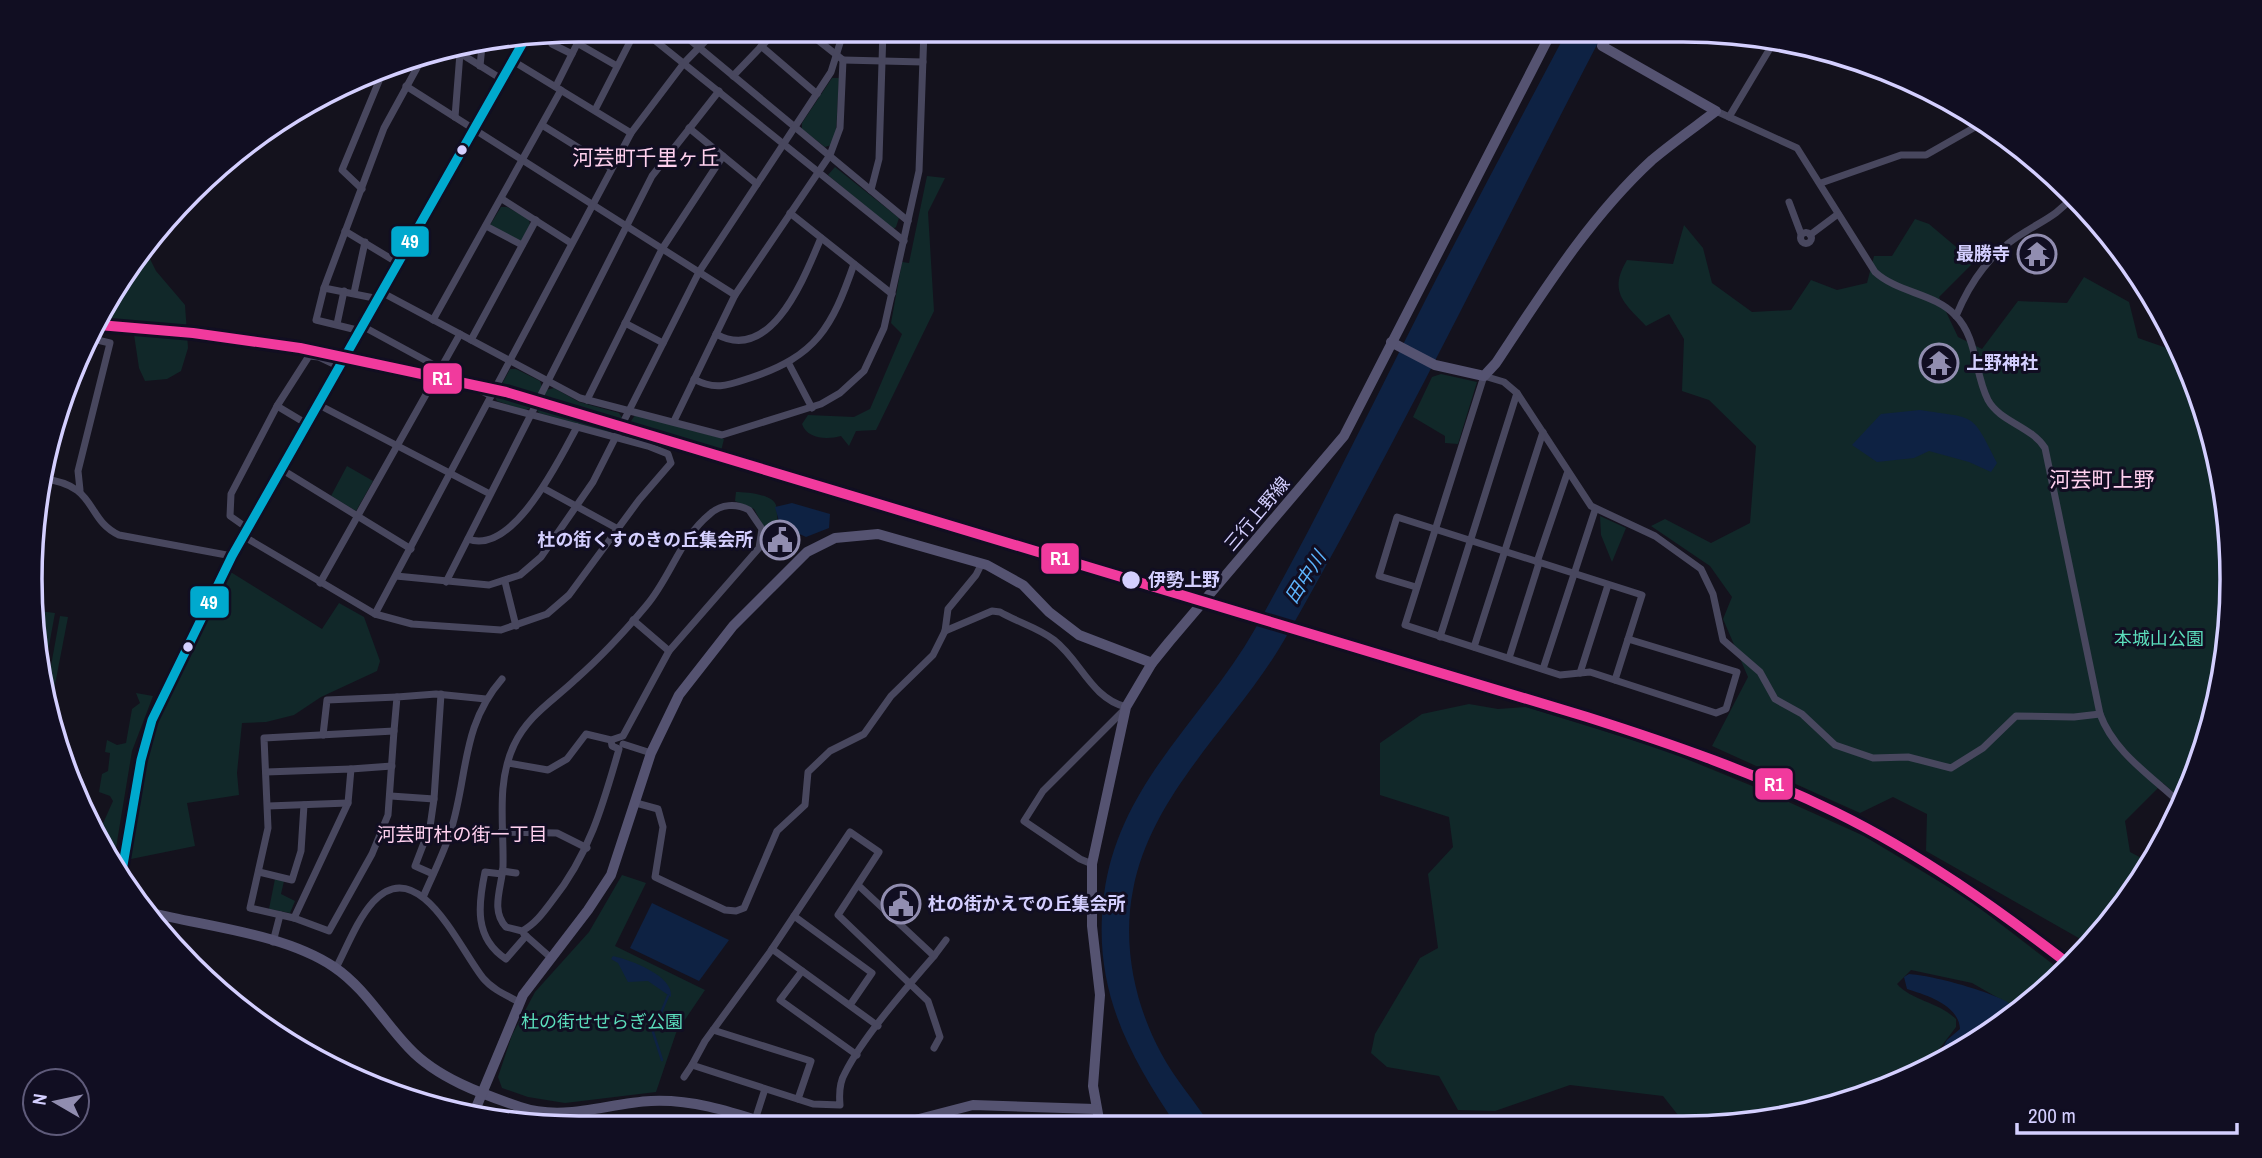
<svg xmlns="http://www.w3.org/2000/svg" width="2262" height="1158" font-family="'Archivo Narrow','Noto Sans JP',sans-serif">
	<rect width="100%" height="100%" fill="#14121d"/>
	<g fill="#112829">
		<polygon points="832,78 839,78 836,133 831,145 825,147 802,129 802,123"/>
		<polygon points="835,167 899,218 896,227 893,229 828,175"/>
		<path d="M 927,176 L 945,178 L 928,212 L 934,311 L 876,430 L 856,431 L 849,446 L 841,436 C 827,440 807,439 802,424 L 808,415 L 854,417 L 870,409 L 902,334 L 891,323 L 902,262 L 909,263 Z"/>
		<polygon points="501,207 507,207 529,219 530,225 521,242 490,225"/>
		<path d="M 1915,219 L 1929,224 L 1974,262 L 1939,297 L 1958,337 L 1982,349 L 2018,301 L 2067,303 L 2084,277 L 2129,302 L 2138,338 L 2181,353 L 2203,403 L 2228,508 L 2231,615 L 2213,722 L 2183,801 L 2163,783 L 2125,821 L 2130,852 L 2149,862 L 2091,945 L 1926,851 L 1927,814 L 1893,797 L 1860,813 L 1712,746 L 1748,677 L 1723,619 L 1732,597 L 1710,566 L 1651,526 L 1665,519 L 1711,543 L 1750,523 L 1756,446 L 1709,400 L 1682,391 L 1684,339 L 1669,314 L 1646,326 C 1624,303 1608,292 1627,260 L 1673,264 L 1684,225 L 1703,248 L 1712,283 L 1752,312 L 1791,310 L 1811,280 L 1837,290 L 1867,283 L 1874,256 L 1892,256 Z"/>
		<polygon points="145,249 156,271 185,305 188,348 181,371 167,379 145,381 139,368 132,321 102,318 122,274"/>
		<polygon points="510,369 516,369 540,381 542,387 531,408 525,410 497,401 495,397"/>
		<polygon points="1441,374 1477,382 1458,444 1445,443 1445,436 1413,417 1432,377"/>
		<polygon points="554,388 579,402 619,413 622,418 615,430 609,432 539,413 537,410 546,390"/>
		<polygon points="635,415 724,439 721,451 659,431 654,443 626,437 624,432"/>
		<polygon points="347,466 373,481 356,511 331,496"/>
		<path d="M 736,492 C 746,492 772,494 776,505 C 777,509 777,518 778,523 L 764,527 L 754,509 L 735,501 Z"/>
		<polygon points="1600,516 1626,528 1612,562 1601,535"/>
		<polygon points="229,571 322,629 339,603 364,617 380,661 377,671 321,697 294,715 266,722 242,723 237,773 239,795 187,803 195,846 131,859 134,822 155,724"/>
		<polygon points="31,610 55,613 42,684 31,615"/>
		<polygon points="60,616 68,617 48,721 45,699"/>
		<polygon points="136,693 153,696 132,751 114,860 97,837 113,801 110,796 99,792 102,774 108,771 110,753 105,752 107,740 117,745 126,743 132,709 140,703"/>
		<path d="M 1469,704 L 1498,709 L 1526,707 L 1662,749 L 1762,790 L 1864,836 L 1968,899 L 2063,972 L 2021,1011 L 1972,983 L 1911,970 L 1897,984 C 1912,1001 1937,1001 1956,1019 L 1956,1027 L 1934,1056 L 1890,1072 L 1834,1102 L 1755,1123 L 1685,1124 L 1663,1096 L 1570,1085 L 1495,1111 L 1458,1110 L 1439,1076 L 1387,1067 L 1371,1053 L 1375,1034 L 1420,958 L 1438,948 L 1428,874 L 1453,847 L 1449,817 L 1380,795 L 1380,743 L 1422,714 Z"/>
		<polygon points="622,875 646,883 615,946 705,990 676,1033 656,1092 565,1103 528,1097 502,1088 498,1077 512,1035 535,992 589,932"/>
		<polygon points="275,879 284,881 281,894 295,901 290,913 269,909"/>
	</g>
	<g fill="#0e2243">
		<path d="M 1567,31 L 1604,31 C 1499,233 1399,439 1286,637 C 1238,722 1152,790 1133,890 C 1122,945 1135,1005 1161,1053 C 1174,1078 1195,1101 1210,1125 L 1176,1125 C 1127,1052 1092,987 1104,895 C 1118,784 1204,719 1255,629 C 1316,521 1370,409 1426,299 C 1472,209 1520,120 1567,31 Z"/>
		<path d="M 1920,410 C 1975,419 1971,410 1997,463 L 1991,472 L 1969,462 L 1929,451 L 1914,458 L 1877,462 L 1852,445 L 1881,414 Z"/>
		<polygon points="792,503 830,514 829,528 806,537 780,525 775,507"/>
		<polygon points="652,903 729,940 699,981 630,948"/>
		<path d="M 613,956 C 631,960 674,976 671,997 L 648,981 L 628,982 L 618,963 L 611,959 Z"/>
		<path d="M 1909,974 C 1931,975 2005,994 2018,1010 L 2016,1016 L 1893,1087 L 1848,1098 L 1859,1092 L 1865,1093 C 1890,1073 1907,1070 1936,1060 L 1947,1040 L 1960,1029 C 1959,1005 1926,995 1907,989 L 1904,977 Z"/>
	</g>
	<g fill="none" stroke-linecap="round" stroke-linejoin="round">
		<polyline stroke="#0e2243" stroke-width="2.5" points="662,1060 653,1032 668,996"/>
		<g stroke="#48475e" stroke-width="7">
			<polyline points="642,30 904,241"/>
			<polyline points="678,30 908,221"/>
			<polyline points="557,33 552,44 572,54 584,30"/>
			<polyline points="924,34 933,30"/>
			<polyline points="1762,38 1770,46"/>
			<polyline points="577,43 617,66"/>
			<polyline points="761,46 817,94"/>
			<polyline points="455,50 503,80"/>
			<polyline points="843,60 923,62"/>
			<polyline points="513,61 631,133"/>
			<polyline points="480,66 482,46"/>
			<polyline points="733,76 777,30"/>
			<polyline points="406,86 735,295"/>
			<polyline points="556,86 572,54"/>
			<polyline points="595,110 636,30"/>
			<path d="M 1716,111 L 1797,148 L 1875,272 C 1898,293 1934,293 1955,315 C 1978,338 1974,373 1988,400 C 2000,422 2031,426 2045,448 L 2100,714 C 2114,753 2153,777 2182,805"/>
			<polyline points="455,117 460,53"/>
			<polyline points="1729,117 1775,40"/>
			<polyline points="542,125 611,168"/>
			<polyline points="689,128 757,184"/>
			<polyline points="1821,183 1901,155 1926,155 1984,122"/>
			<polyline points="362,189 342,170 384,69"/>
			<polyline points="871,190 879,159 883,30"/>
			<polyline points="502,199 571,243"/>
			<polyline points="1789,202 1801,234"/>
			<polyline points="790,213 892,294"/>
			<polyline points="486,226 522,245"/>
			<polyline points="345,231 398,263"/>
			<circle cx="1806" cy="238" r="5.5"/>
			<polyline points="1810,235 1838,214"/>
			<polyline points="324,288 379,299"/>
			<polyline points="354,293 365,242"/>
			<polyline points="383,293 580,398 722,435 821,404 840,393 864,371 884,328 919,171 924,30"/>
			<path d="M 1956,316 C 1971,280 1991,252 2025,232 C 2044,220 2059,214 2073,196"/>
			<polyline points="433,320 561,90"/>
			<polyline points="625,323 663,343"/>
			<polyline points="337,324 344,291"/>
			<polyline points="364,327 491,396"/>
			<polyline points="361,331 316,320 324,288 384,128 424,55"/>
			<path d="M 716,334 C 772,365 805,275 821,238"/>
			<polyline points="471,340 536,220"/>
			<polyline points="348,353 362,361"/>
			<polyline points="789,364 812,408"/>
			<path d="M 694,379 C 715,391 729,385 750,378 C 817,356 832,327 854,264"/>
			<polyline points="587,400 662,249 723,156"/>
			<polyline points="319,405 490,494"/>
			<polyline points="674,421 735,295 830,155 840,128 843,60 805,30"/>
			<polyline points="307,424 277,406 309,356 319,357 340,367"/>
			<polyline points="281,469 411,549"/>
			<path d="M 44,479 C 98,485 85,519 119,535 L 232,556"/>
			<polyline points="543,488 618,529"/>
			<polyline points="80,490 78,471 110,343 93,339"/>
			<polyline points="247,528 230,516 231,494 277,406"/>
			<polyline points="243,536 375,614 412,624 501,630 547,614 569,595 639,500 671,463 668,454 648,446 488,403"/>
			<path d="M 468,539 C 513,556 559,460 577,427"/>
			<polyline points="1537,562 1567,474"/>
			<polyline points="396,576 489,585 520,575 541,557 593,482 699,272 831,72 844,30"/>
			<polyline points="446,582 652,176 719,91"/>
			<polyline points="505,582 516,626"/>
			<polyline points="320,583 460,334"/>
			<polyline points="1416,587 1379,576 1397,517 1642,595 1615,680"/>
			<polyline points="375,614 631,133 684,63 716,30"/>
			<polyline points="633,620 669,651"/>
			<path d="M 945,631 L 992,611 L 1000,612 C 1017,622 1039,628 1054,640 C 1081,661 1091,698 1126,707"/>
			<polyline points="1440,637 1517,393"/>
			<polyline points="1628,639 1737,672 1726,709 1716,713 1590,672 1560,675 1405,625 1484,376 1504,382 1517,393 1591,506 1655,536 1701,569 1713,594 1723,640 1760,672 1775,699 1802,714 1835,745 1873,758 1908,757 1951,768 1983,748 2016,716 2074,717 2100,714"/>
			<polyline points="1474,647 1543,432"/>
			<polyline points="1509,658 1539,563"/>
			<polyline points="1543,669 1595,510"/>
			<polyline points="1580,673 1608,585"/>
			<polygon points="394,731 388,815 372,854 329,931 294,918 250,908 268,828 264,738"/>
			<polyline points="394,731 397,697 436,694 486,699"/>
			<polyline points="323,735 327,700 397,697"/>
			<polyline points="623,744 651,753"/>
			<path d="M 508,763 L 548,770 L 567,759 L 586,734 L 611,740 L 623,736 L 669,651 L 759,548 L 762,529 L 749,510 C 736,503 721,504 710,514 C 680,538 671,577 646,606 C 625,631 601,657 576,679 C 553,701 528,715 514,745 C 496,783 504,825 503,866 C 502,887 490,910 506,927 L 522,931 C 535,924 543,913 552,901 C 589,855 603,805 619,749 L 612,746 L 611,740"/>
			<polyline points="351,769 392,766"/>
			<polyline points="266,772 351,769 348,803 294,918"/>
			<polyline points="391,796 434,799 430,827 415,866 433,874"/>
			<polyline points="434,799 441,694"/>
			<polyline points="636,803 658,809 663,827 655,877 725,910 736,911 744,908 777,831 805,805 808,772 830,751 864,734 891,696 933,655 945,631 948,609 976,575 982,563"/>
			<polyline points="268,806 348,803"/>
			<polyline points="501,832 557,833 587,848"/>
			<polyline points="1092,864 1080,859 1024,821 1043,791 1126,708"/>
			<polyline points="502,871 516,873"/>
			<polyline points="259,872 292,880 301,851 304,805"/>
			<path d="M 502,874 L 485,872 C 478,905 474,938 506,959 L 526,936"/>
			<path d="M 858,885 L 934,956 C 907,987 863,1037 845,1073 C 839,1083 839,1094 840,1105 L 813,1104 L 692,1065 L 705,1041 L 770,952 L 850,832 L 879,852 L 838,915 L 928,1001 L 940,1037 L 934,1048"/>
			<path d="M 424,895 C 433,874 444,853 451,830 C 468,776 461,726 502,679"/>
			<polyline points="794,916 872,973 850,1005"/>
			<polyline points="524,934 550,957"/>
			<polyline points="273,942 280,915"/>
			<polyline points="772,949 878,1026"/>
			<polyline points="934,956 946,940"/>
			<path d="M 336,968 C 347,947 357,920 373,902 C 419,852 460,950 483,978 C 492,989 506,995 519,1002"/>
			<polyline points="802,971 780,1000 857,1055"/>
			<polyline points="713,1030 811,1061 798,1099"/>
			<polyline points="684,1077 692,1065"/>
			<polyline points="753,1126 765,1089"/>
		</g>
		<g stroke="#555371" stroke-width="10">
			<path d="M 1391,342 L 1435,365 L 1484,376 L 1496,363 C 1543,292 1589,218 1652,160 C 1672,143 1695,127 1716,111 L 1602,46 L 1611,31"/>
			<polyline points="122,871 141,760 152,720 232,556 525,39"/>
			<path d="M 152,913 C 209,927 285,934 334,967 C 365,988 383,1021 409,1048 C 437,1078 482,1094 520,1107 C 564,1122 608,1103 651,1101 C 695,1099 734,1113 775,1126"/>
			<polyline points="473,1115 523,995 588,910 611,875 651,753 679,695 733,626 807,552 835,538 878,534 987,565 1023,585 1049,612 1079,635 1152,663"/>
			<polyline points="1100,1125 1093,1086 1100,995 1092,926 1092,864 1126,707 1152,663 1169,642 1344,436 1552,31"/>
			<polyline points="892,1126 973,1105 1095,1109"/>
		</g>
		<defs>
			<polyline id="bus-1" points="122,871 141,760 152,720 232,556 525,39"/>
		</defs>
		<use href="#bus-1" stroke="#110e22" stroke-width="14"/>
		<use href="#bus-1" stroke="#00a9ce" stroke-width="9"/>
		<defs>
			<path id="rail-1" d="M 99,325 L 193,333 L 300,348 L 506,392 L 1587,717 C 1672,744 1755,773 1835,812 C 1919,853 1996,908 2070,965"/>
		</defs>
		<use href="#rail-1" stroke="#110e22" stroke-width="16"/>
		<use href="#rail-1" stroke="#f13a9d" stroke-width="10"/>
	</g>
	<defs>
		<symbol id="temple-ring" viewBox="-11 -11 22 22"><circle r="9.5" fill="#110e22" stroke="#918db0" stroke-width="1.5"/><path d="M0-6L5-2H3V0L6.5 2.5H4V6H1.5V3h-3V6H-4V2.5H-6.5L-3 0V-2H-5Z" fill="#918db0"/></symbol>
		<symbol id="civic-ring" viewBox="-11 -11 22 22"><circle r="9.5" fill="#110e22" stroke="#918db0" stroke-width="1.5"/><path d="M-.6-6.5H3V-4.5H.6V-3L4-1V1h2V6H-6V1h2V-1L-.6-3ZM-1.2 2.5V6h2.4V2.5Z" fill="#918db0"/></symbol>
	</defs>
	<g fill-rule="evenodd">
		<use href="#temple-ring" x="2015" y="232" width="44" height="44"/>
		<use href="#temple-ring" x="1917" y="341" width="44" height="44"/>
		<use href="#civic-ring" x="758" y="518" width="44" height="44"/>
		<use href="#civic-ring" x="879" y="882" width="44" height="44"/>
	</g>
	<g fill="#d4cfff" stroke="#110e22" stroke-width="2.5">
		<circle cx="462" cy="150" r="6"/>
		<circle cx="1131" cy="580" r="10"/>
		<circle cx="188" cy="647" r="6"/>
	</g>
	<g text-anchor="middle" stroke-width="6" stroke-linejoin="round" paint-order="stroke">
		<g font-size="18" font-weight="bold" fill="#d4cfff" stroke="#110e22" text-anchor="end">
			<text x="2010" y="260">最勝寺</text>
			<text x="1966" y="369" text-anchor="start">上野神社</text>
			<text x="753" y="546">杜の街くすのきの丘集会所</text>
			<text x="928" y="910" text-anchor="start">杜の街かえでの丘集会所</text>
		</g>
		<g font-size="18" fill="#d4cfff" stroke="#110e22">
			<text transform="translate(1257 514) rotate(-50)" y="6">三行上野線</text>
		</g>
		<g font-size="18" font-weight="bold" fill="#d4cfff" stroke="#110e22" text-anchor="start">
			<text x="1148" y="586">伊勢上野</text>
		</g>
		<g font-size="18" fill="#5bdebc" stroke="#110e22">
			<text x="2159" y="645">本城山公園</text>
			<text x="602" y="1028">杜の街せせらぎ公園</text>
		</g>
		<g font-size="19" font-style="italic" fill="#5db5fe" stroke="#110e22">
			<text transform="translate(1305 577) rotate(-57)" y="7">田中川</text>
		</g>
		<g font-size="19" fill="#ffd1ef" stroke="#110e22">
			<text x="462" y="841">河芸町杜の街一丁目</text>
		</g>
		<g font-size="21" fill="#ffd1ef" stroke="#110e22">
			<text x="646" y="165">河芸町千里ヶ丘</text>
			<text x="2102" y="487">河芸町上野</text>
		</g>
	</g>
	<path d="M0 0H2262V1158H0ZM579 42H1683A537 537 0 0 1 2220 579V579A537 537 0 0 1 1683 1116H579A537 537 0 0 1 42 579V579A537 537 0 0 1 579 42Z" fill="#110e22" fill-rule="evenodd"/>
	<path fill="none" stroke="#d4cfff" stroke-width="3.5" d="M579 42H1683A537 537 0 0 1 2220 579V579A537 537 0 0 1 1683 1116H579A537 537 0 0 1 42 579V579A537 537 0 0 1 579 42Z"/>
	<g stroke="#110e22" stroke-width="2.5">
		<rect x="390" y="225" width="40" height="33" rx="7" fill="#00a9ce"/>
		<rect x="422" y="362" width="41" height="33" rx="7" fill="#f13a9d"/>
		<rect x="1040" y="542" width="40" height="33" rx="7" fill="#f13a9d"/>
		<rect x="189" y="585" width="41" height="34" rx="7" fill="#00a9ce"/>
		<rect x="1754" y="767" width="40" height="34" rx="7" fill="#f13a9d"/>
	</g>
	<g font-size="19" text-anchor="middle" font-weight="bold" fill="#fff">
		<text x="410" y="248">49</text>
		<text x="442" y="385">R1</text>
		<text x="1060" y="565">R1</text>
		<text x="209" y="609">49</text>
		<text x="1774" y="791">R1</text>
	</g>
	<g transform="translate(56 1102) rotate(279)"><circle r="33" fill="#110e22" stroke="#5f5b7a" stroke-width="2"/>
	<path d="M0-5L12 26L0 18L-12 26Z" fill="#918db0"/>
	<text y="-10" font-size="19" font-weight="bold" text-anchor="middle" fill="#d4cfff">N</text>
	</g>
	<path d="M2017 1123v10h220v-10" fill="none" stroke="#d4cfff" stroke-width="3.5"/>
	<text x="2028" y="1123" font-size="21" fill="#d4cfff" stroke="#110e22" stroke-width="5" paint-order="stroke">200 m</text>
</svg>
